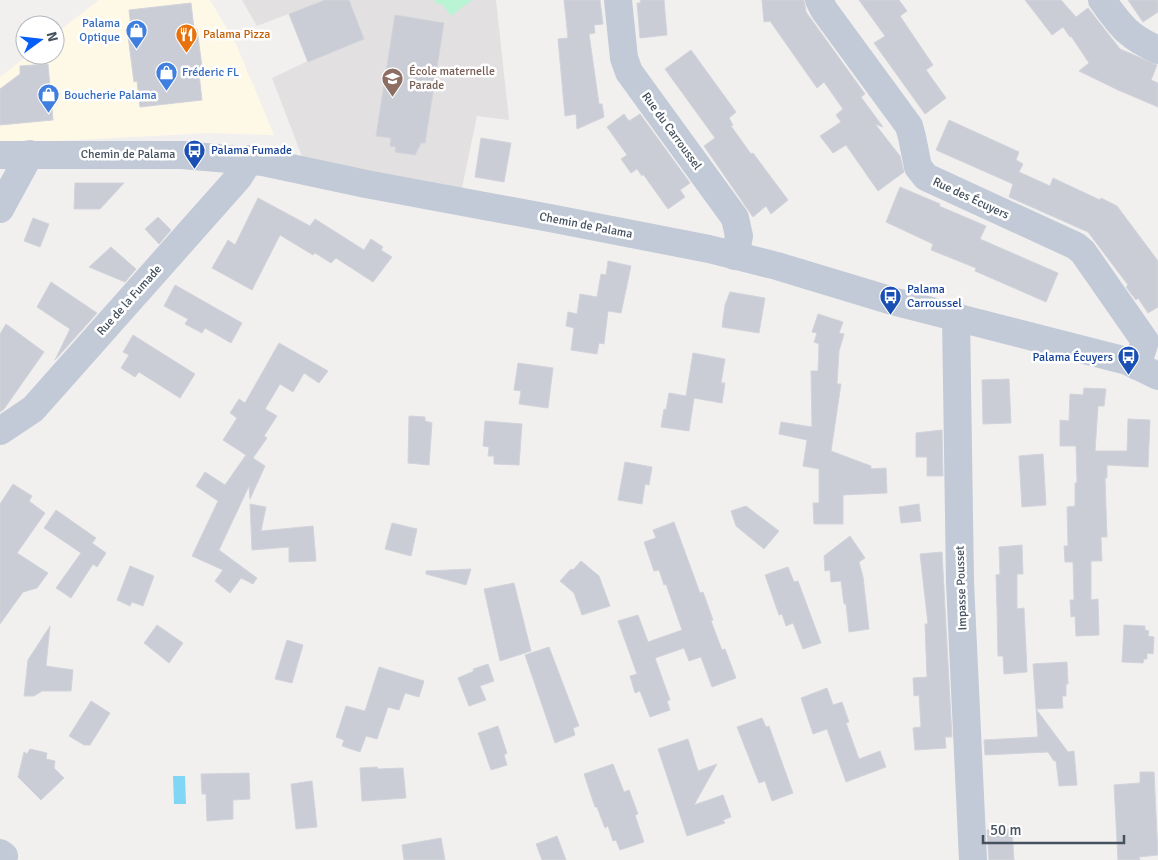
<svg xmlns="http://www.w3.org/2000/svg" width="1158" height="860" font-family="Signika,sans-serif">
	<rect width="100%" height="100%" fill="#f2efef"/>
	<polygon fill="#fef9e7" points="99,0 210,0 236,44 274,135 208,133 0,144 0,77 28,55 55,55 55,34"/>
	<g fill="#e3e0e1">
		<polygon points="242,0 325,0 257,26"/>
		<polygon points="349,0 496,0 509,120 477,116 462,188 303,159 272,78 308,61 364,39"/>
	</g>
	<polygon fill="#b9f4d4" points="434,0 472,0 451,16 441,3 437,5"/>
	<polygon fill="#81d5f5" points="173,776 185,776 186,804 174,804"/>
	<g fill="#cacdd5" stroke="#d2d4db">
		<polygon points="325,0 349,0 364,39 308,62 289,14"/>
		<polygon points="564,0 600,0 603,24 594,25 595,33 589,34 599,104 602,104 604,117 577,129 576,114 565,116 558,39 568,38"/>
		<polygon points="640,0 664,0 667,35 640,38 637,3 641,3"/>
		<polygon points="762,0 804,0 806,12 865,94 861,97 883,127 875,124 900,156 904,172 878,191 846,145 833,153 820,136 841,122 836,115 843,109 824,82 817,88 770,21 764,22"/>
		<polygon points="859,0 899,0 907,11 900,16 933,65 926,70 946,98 925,114 874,43 885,36"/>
		<polygon points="1025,0 1061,0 1076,17 1088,8 1120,49 1157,65 1151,80 1158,83 1158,107 1118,90 1079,71 1089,63 1071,36 1070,37 1063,27 1052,35"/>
		<polygon points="1128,0 1158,0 1158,12 1143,22"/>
		<polygon points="191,3 194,29 197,29 203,74 199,74 202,100 140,107 137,81 134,82 128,36 132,36 129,10"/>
		<polygon points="395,15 444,23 425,143 421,143 415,155 395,152 396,147 390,146 391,138 376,136"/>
		<polygon points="691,50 736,112 729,118 733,125 731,126 751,154 753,153 788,200 771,214 766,206 753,217 704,146 715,138 665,69"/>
		<polygon points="48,64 53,120 0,125 0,89 20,74 20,66"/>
		<polygon points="624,114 629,121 640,114 690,183 680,190 685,197 668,209 643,174 642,176 637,169 631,173 621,159 627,155 607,127"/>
		<polygon points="949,120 1019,152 1016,160 1023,164 1019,172 1050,186 1053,178 1100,200 1101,198 1117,206 1158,261 1158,307 1148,313 1138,298 1136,300 1126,287 1128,285 1088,232 1009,197 1013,184 936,150"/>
		<polygon points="481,138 511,143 504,182 475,177"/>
		<polygon points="75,183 124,183 100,209 74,209"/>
		<polygon points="900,187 940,204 939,206 986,226 980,239 1058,273 1046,302 975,271 976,268 931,250 933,244 886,222"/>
		<polygon points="258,198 310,226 315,219 364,250 371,239 383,247 381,250 392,257 373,282 336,258 331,263 315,253 313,255 280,235 252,290 212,268 228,240 235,245"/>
		<polygon points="158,217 171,230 159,244 145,229"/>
		<polygon points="33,218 49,224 40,247 24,241"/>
		<polygon points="111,247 136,269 125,282 89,267"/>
		<polygon points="608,261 631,266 621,313 608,311 604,344 599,343 597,354 571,350 574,328 566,326 568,312 577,314 580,294 597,297 601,274 606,275"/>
		<polygon points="51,282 97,313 55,360 70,329 37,307"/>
		<polygon points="175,285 242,323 231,343 205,328 202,333 185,324 188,319 164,306"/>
		<polygon points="730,292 765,298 759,333 722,327 725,305"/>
		<polygon points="818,314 843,322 839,333 844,334 839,351 837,384 841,384 831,451 871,466 871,469 886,468 887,493 843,495 843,524 814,524 813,503 819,503 819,469 803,466 807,440 779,434 781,422 812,427 811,371 818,371 819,344 814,342 817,333 812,332"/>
		<polygon points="6,324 44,352 4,409 0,412 0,334"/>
		<polygon points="133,335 195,374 180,398 139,372 135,377 121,368 129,355 123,352"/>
		<polygon points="279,343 328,371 319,383 304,373 293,392 280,384 265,409 277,416 264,436 267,438 253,458 265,466 250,499 249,486 219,550 257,578 253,584 241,578 230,593 215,581 223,570 192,556 218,501 196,486 205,472 225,485 246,455 223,440 237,418 230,413 239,399 245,403"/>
		<polygon points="693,353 725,359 721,383 725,383 722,403 694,398 689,431 661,427 664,409 666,410 669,393 686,396"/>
		<polygon points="518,363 553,368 548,408 519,404 521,391 514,390"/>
		<polygon points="1009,379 1011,423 983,424 982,380"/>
		<polygon points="1084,388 1106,389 1104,406 1098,406 1095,451 1127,451 1128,419 1150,420 1148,467 1107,465 1107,478 1105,478 1107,537 1101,537 1102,561 1091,561 1091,600 1098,599 1099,635 1076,636 1075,616 1071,617 1070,600 1074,600 1073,562 1065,562 1064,546 1068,546 1067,507 1075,506 1075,483 1077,483 1076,446 1060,446 1060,420 1069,421 1070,394 1083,395"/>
		<polygon points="409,416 425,417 425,421 432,423 429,465 408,463"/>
		<polygon points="485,421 522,424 519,465 494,464 494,456 488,456 489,447 483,446"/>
		<polygon points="942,430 943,476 927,476 927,457 916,457 916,433"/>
		<polygon points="1043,454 1046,505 1022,507 1019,456"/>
		<polygon points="625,462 652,467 649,485 645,484 642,504 618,500"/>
		<polygon points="13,484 32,496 29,501 45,513 17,553 48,573 37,588 23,592 0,624 0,504"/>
		<polygon points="250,504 266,507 261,531 313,526 316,561 289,562 289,547 252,550"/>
		<polygon points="919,504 921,521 901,523 899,507"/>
		<polygon points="746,506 779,531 764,549 736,526 731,511"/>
		<polygon points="56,510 96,538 92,543 106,553 97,567 93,564 71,598 56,588 81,553 44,528"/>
		<polygon points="674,522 700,593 703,592 713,620 711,621 722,650 725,649 736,678 712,687 701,657 689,661 684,648 655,658 670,700 667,701 670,710 650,717 640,691 635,693 630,676 637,674 618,621 638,615 648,642 682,630 666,584 664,585 659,570 654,571 644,542 656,538 653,530"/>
		<polygon points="392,523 417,529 411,556 385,549"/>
		<polygon points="850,536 865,558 859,562 863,577 869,629 849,632 846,604 844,604 841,581 831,582 830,570 825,571 824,556"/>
		<polygon points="1022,545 1023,574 1017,574 1017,609 1024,608 1027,672 1004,674 1003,656 998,656 997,608 996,575 1000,574 999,547"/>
		<polygon points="942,552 952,737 945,737 946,748 915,750 913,728 921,727 919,695 914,696 913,678 927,677 925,624 928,624 920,554"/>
		<polygon points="581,561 599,576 610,606 582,615 574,593 560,581 571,569 573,570"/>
		<polygon points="130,566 154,576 143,606 132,602 130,606 117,600"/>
		<polygon points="788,567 794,582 798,581 821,643 803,649 793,623 786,626 782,614 779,615 765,575"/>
		<polygon points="471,569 466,585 426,574 426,571"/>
		<polygon points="514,583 531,651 500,661 484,589"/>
		<polygon points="157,625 183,643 169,663 144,643"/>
		<polygon points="1124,625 1145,626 1145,630 1149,631 1148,636 1154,637 1153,654 1147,653 1147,659 1144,659 1143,663 1122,662"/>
		<polygon points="50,626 46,666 73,670 71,691 42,691 34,696 24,696 28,660"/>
		<polygon points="287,640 303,645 292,683 275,679"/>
		<polygon points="549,647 579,726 573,728 575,735 555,743 525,655"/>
		<polygon points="1067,662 1068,684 1066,684 1066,696 1062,696 1063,708 1036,709 1068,752 1074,751 1077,785 1059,786 1056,761 1054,761 1048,752 985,755 984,740 1038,737 1033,664"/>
		<polygon points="488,664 494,681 480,686 486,700 469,706 458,678 474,671 473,669"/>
		<polygon points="379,667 424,681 419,697 405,693 399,710 388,707 377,739 366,736 360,752 342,746 344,740 336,737 346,706 365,711"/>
		<polygon points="827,688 833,705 842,702 849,722 846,723 859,759 880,751 886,767 846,782 827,729 813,734 801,698"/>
		<polygon points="91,701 110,713 90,745 84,745 69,736"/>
		<polygon points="762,718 766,727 769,726 793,793 772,801 765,781 759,783 737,727"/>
		<polygon points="498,726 507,753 504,755 507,765 491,770 478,733"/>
		<polygon points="688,739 698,771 717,764 694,805 723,795 731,817 723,820 725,823 687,836 658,749"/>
		<polygon points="30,749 47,753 46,759 55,761 54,768 64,778 41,800 18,777 24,752 27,754"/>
		<polygon points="613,764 624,792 629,790 638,814 635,815 644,842 620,850 616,840 613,841 608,826 605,828 597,807 595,807 584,774"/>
		<polygon points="377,767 378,769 403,768 406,798 362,801 360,768"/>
		<polygon points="1140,772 1154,772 1158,855 1139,857 1140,860 1118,860 1114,785 1140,783"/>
		<polygon points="249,773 250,799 233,800 233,819 207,821 206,794 202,794 201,774"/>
		<polygon points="312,781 317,827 296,829 291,784"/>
		<polygon points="1012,829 1014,860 989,860 987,830"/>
		<polygon points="557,836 566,860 542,860 536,844"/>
		<polygon points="441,838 445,860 404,860 402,845"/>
	</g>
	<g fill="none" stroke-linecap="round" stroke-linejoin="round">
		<g stroke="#c1cad6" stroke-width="28">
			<polyline points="618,0 624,58 629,72 735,218 739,236 735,256"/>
			<polyline points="819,0 824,10 909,126 912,137 918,167 926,177 1076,246 1083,252 1145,341 1137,366"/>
			<path d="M 1102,0 C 1122,27 1127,36 1158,50"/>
			<polyline points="0,155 182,155 263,162 366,184 555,219 709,249 777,266 896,302 1127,361 1158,376"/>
			<polyline points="0,209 30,154"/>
			<polyline points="956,316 960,582 973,860"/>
			<polyline points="0,431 33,409 238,178 250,159"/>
			<polyline points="0,853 4,856"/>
		</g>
	</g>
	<defs>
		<symbol id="shop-pin" viewBox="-11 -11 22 30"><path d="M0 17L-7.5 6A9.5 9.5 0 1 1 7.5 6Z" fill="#3f7fe0" stroke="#fff"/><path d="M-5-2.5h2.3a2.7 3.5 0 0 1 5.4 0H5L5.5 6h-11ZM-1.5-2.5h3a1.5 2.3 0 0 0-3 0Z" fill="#fff"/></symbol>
		<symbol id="restaurant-pin" viewBox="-11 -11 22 30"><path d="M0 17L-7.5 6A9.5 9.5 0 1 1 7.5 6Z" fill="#e8710a" stroke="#fff"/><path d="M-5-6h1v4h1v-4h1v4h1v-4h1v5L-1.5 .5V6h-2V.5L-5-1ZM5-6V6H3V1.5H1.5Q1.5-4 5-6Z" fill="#fff"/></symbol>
		<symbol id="school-pin" viewBox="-11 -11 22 30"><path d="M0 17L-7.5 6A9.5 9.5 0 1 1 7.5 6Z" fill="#8d6e63" stroke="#fff"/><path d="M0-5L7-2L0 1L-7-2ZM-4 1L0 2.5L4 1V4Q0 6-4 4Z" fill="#fff"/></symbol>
		<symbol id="bus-pin" viewBox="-11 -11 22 30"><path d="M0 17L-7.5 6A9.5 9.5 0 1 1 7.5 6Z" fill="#1a4fb4" stroke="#fff"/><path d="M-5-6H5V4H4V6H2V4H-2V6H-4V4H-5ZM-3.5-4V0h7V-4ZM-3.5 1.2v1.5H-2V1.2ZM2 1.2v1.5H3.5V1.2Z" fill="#fff"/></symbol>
	</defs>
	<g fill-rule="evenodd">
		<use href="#shop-pin" x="124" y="18" width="25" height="34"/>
		<use href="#restaurant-pin" x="174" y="22" width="25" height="34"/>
		<use href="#shop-pin" x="154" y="60" width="25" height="34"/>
		<use href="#school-pin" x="380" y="66" width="25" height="34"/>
		<use href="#shop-pin" x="36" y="82" width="25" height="34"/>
		<use href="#bus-pin" x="182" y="138" width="25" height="34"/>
		<use href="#bus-pin" x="878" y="284" width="25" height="34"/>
		<use href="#bus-pin" x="1116" y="344" width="25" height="34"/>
	</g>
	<g text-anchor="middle" stroke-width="5" stroke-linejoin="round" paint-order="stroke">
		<g font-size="12" fill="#366cbe" stroke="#fff" text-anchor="start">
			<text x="120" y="27" text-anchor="end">Palama<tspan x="120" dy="14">Optique</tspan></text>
			<text x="182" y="76">Fréderic FL</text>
			<text x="64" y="99">Boucherie Palama</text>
		</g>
		<g font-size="12" fill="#c56008" stroke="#fff" text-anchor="start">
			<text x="203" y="38">Palama Pizza</text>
		</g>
		<g font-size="12" fill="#785e54" stroke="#fff" text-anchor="start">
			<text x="409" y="75">École maternelle<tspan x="409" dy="14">Parade</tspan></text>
		</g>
		<g font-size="12" fill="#45515f" stroke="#fff">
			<text transform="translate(672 131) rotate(54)" y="4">Rue du Carroussel</text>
			<text x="128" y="158">Chemin de Palama</text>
			<text transform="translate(971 198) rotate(25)" y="4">Rue des Écuyers</text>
			<text transform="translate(586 225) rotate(11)" y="4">Chemin de Palama</text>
			<text transform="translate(129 300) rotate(-48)" y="4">Rue de la Fumade</text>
			<text transform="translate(961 588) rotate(-92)" y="4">Impasse Pousset</text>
		</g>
		<g font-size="12" fill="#164399" stroke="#fff" text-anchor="start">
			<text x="211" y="154">Palama Fumade</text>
			<text x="907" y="293">Palama<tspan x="907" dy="14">Carroussel</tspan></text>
			<text x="1113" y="361" text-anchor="end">Palama Écuyers</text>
		</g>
	</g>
	<g transform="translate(40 40) rotate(75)"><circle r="24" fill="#ffffff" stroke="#b5b9bf"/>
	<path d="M0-4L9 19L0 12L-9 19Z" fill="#055ef5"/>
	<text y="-8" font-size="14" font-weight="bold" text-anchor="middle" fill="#45515f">N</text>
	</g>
	<path d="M983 835v8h141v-8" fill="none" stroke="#45515f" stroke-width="2.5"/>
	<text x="990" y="835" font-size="15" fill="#45515f" stroke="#ffffff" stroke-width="4" paint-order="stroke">50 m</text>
</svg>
